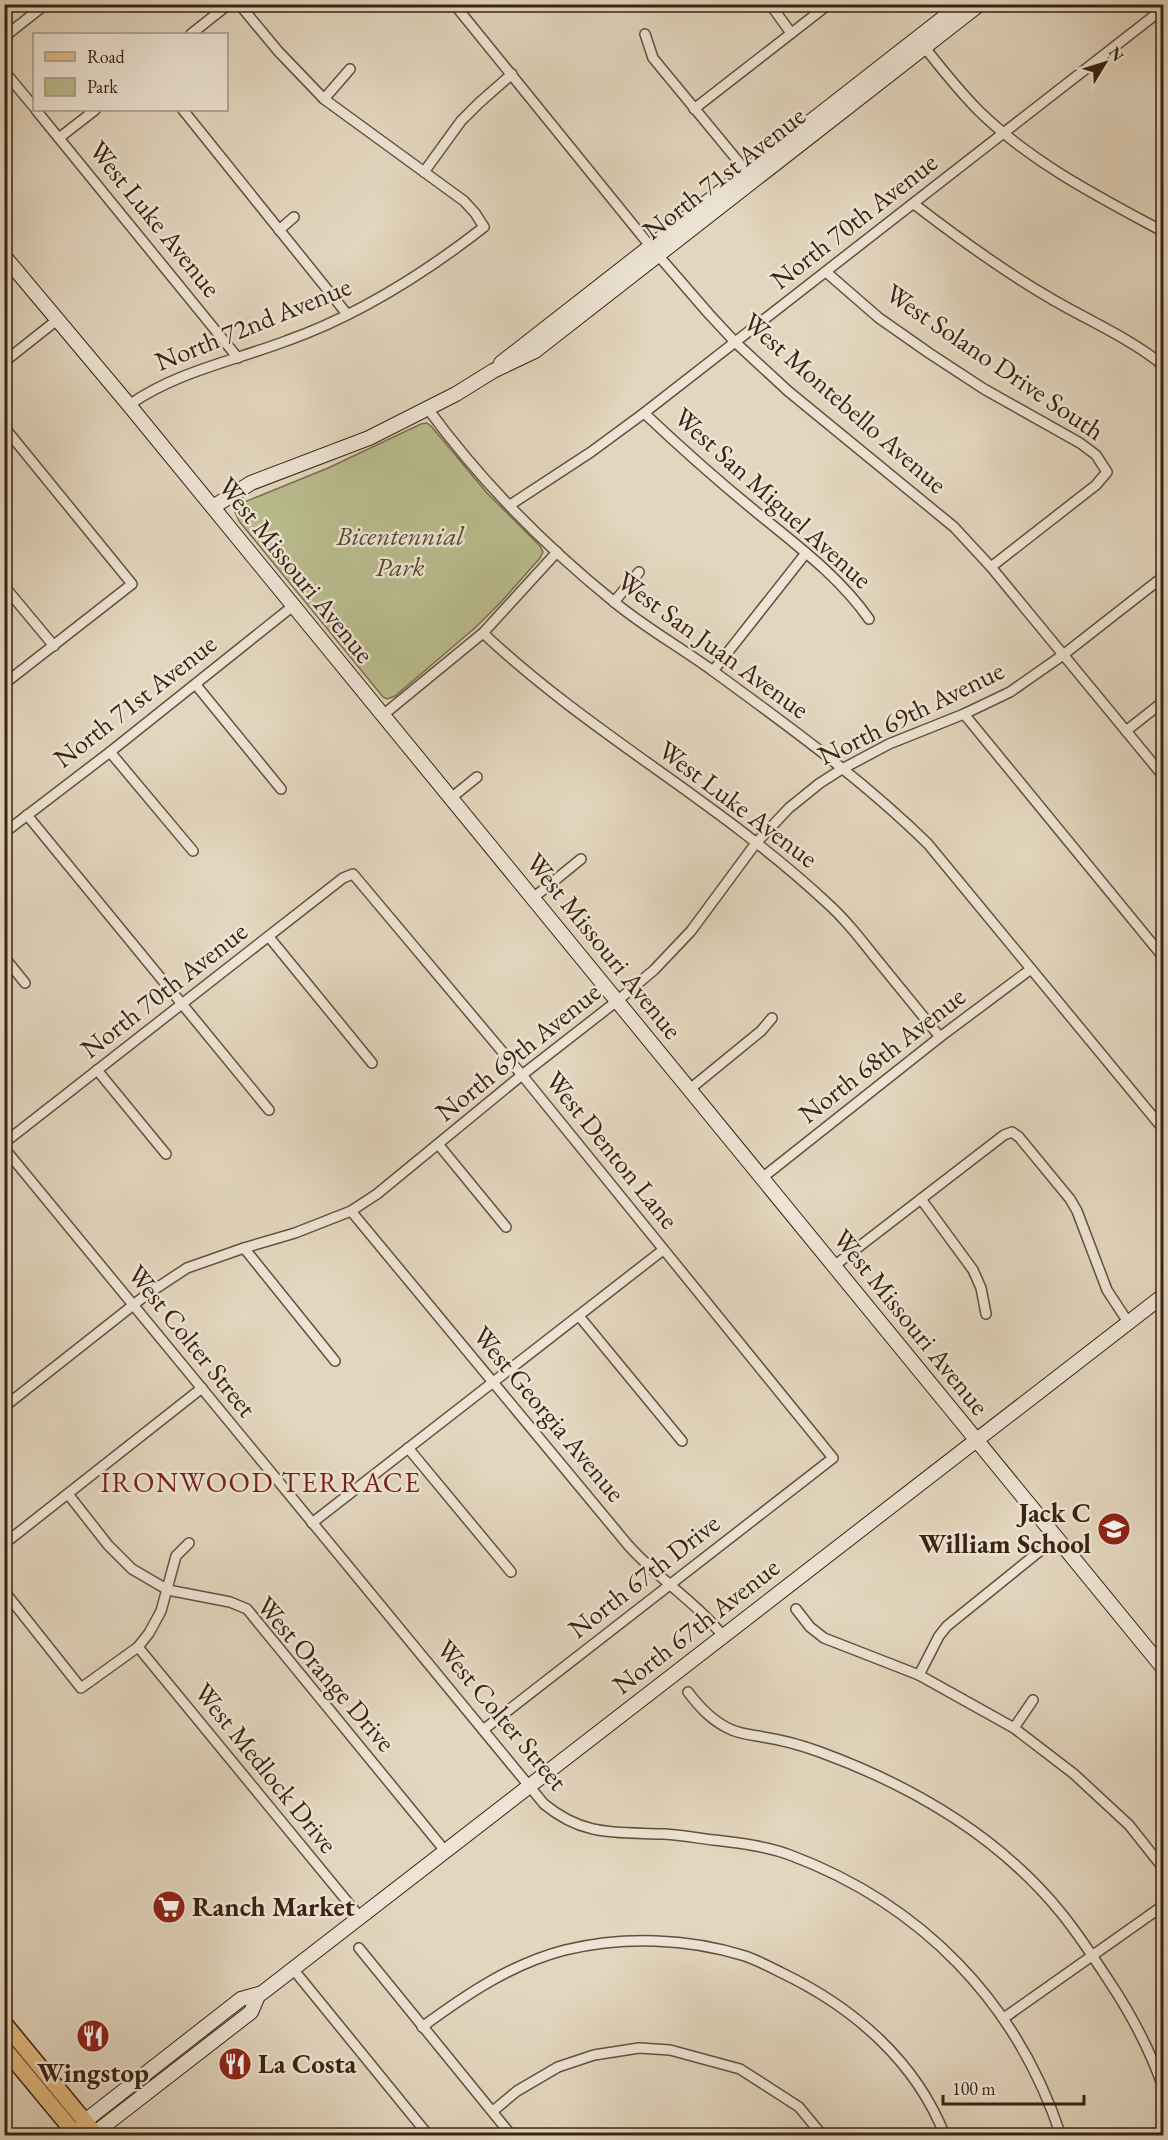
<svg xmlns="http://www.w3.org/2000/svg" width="1168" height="2140" font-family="'EB Garamond',serif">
	<rect width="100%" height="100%" fill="#e3d6be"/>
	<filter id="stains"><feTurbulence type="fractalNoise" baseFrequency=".00333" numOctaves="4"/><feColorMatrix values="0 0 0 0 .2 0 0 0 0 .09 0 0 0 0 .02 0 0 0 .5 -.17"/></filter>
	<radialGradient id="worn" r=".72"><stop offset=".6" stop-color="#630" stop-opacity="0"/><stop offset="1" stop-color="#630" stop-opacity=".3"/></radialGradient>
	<polygon fill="#b9bc8e" stroke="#7a6f50" stroke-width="1.5" points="427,423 431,426 487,493 540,546 543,552 540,558 501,602 476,627 395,696 387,699 383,697 239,521 235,512 242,503 328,468 421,424"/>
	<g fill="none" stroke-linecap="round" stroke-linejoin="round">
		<defs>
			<g id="street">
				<polyline points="454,4 651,247 709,314 735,342 788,391 954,527 991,567 1164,777"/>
				<polyline points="770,4 791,33"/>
				<polyline points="191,34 229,4"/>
				<polyline points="645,34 653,58 747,172"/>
				<polyline points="4,37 46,4"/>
				<path d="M 922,44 C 940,67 958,90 979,111 C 1032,163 1099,197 1164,232"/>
				<polyline points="4,71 34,107"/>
				<polyline points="324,99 350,69"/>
				<polyline points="694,109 829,4"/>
				<polyline points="36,110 238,358"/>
				<polyline points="183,110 347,314"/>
				<polyline points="59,138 95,110"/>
				<polyline points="424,172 461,121 479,103 512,74"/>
				<path d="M 914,204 C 958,238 1002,270 1050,298 C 1087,320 1130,338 1164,366"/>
				<polyline points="279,230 294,217"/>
				<polyline points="826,272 879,318 929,353 984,389 1080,443 1096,455 1107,472 1096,485 991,567"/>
				<polyline points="4,362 57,320"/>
				<path d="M 129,405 C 176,372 233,361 286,341 C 357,316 425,273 484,227 L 475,213 L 464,201 L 324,99 L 278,51 L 239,4"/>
				<path d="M 428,409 C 480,480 544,545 613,601 C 644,627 680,647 713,671 C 787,725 863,780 928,844 L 1164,1130"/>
				<path d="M 644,413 C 680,447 717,480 755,511 C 795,544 839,576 869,619"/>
				<polyline points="4,427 132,584 4,684"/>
				<polyline points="510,505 591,452 644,413 1164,8"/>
				<polyline points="4,586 54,646"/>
				<polyline points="614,602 639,572"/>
				<path d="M 483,633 C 589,733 719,802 826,902 C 844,918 859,937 874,956 C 896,983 918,1010 940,1037"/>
				<polyline points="713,671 806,553"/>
				<polyline points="196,685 281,789"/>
				<polyline points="964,714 1164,958"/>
				<polyline points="383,715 483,633 557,552"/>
				<polyline points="1126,731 1164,701"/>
				<polyline points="110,752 193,851"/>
				<polyline points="451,798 477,777"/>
				<polyline points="27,815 269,1110"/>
				<polyline points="4,833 110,752 293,606"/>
				<polyline points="533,898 581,859"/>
				<polyline points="269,937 372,1063"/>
				<polyline points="4,957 25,983"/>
				<polyline points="97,1070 166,1154"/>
				<polyline points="690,1089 761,1031 772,1018"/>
				<polyline points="4,1143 343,878 353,874 522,1075 833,1458 483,1730"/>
				<polyline points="438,1144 506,1227"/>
				<path d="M 4,1148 L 544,1804 C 584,1837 616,1832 664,1834 C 681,1835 697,1838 714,1840 C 739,1843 766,1846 790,1855 C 921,1904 1017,2002 1061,2136"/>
				<polyline points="762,1178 940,1037 1031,969"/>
				<polyline points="921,1199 973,1270 981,1288 986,1314"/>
				<path d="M 351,1211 L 628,1545 C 657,1578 695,1601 723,1636"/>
				<polyline points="244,1248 335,1361"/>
				<polyline points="834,1266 1004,1135 1012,1132 1019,1137 1070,1199 1077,1211 1107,1290 1128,1322"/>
				<polyline points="579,1316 682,1441"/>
				<polyline points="4,1407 146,1295 187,1268 244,1248 295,1233 351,1211 377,1194 522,1075 617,1001 654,970 691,931 756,843 789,808 820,783 842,769 889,744 964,714 1010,692 1063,655 1164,576"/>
				<polyline points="408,1448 511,1572"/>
				<polyline points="68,1494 108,1545 132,1569 168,1590 230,1602 247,1609 446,1852"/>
				<polyline points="312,1523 663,1250"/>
				<polyline points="4,1544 202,1388"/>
				<polyline points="4,1591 81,1688 138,1647 149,1633 161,1611 176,1556 189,1543"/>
				<polyline points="796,1609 810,1627 824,1638 919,1675 1014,1728 1074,1774 1129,1825 1164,1869"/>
				<polyline points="138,1647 360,1917"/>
				<polyline points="919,1675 939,1636 947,1626 1056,1538"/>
				<path d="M 688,1692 C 700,1708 713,1722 732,1730 C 741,1734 753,1735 763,1737 C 782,1740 801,1745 820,1752 C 913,1786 999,1836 1062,1914 C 1079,1935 1094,1958 1109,1981 C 1131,2014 1151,2052 1164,2090"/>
				<polyline points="1014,1728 1033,1700"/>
				<polyline points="359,1948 512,2136"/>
				<polyline points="293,1969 429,2136"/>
				<polyline points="1004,2018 1164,1905"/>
				<path d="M 422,2027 C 467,1994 511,1964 565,1950 C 624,1936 687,1938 745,1956 C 757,1960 770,1967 782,1973 C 853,2007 916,2061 945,2136"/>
				<polyline points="4,2068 6,2070"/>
				<polyline points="493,2111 517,2091 558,2067 594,2055 639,2048 670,2050 740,2069 799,2107 823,2136"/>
			</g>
			<g id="secondary">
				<polyline points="4,256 129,405 1164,1669"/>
				<polyline points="501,363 961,4"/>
				<polyline points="213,507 251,483 369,438 456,394 493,371 535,351 980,4"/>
				<polyline points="80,2131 85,2121 241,1999 262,1993 1164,1295"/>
				<polyline points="85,2136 95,2133 251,2012 258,1996"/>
			</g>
			<g id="primary">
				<polyline points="4,2023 97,2136"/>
				<polyline points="4,2048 77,2136"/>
			</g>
		</defs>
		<use href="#street" stroke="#654f3d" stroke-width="12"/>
		<use href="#secondary" stroke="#3b2212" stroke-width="16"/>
		<use href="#primary" stroke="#3b2212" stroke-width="18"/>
		<use href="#street" stroke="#ede4d5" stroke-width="9"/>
		<use href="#secondary" stroke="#ede4d5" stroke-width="14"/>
		<use href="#primary" stroke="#e2bb7f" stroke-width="15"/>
	</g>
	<defs>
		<symbol id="school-disc" viewBox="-11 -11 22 22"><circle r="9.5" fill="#8f2418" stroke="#ede4d5"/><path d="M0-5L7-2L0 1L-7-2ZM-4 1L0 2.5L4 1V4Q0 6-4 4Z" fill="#fff"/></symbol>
		<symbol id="supermarket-disc" viewBox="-11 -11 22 22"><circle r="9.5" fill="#8f2418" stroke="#ede4d5"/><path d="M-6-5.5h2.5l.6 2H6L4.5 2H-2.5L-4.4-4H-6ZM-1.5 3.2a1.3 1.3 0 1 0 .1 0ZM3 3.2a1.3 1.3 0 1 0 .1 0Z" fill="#fff"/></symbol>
		<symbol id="restaurant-disc" viewBox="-11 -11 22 22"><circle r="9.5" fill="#8f2418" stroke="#ede4d5"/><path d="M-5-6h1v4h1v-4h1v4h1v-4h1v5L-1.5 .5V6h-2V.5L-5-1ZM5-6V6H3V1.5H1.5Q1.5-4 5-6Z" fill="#fff"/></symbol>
	</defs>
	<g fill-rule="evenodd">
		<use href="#school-disc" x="1095" y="1510" width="38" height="38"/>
		<use href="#supermarket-disc" x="150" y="1888" width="38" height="38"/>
		<use href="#restaurant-disc" x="74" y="2017" width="38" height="38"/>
		<use href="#restaurant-disc" x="216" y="2045" width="38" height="38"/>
	</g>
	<g text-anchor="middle" stroke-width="5" stroke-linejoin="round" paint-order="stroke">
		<g font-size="27" fill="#3b2212" stroke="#ede4d5">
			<text transform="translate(724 173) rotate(-38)" y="9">North 71st Avenue</text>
			<text transform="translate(155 219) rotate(51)" y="9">West Luke Avenue</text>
			<text transform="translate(854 221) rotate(-38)" y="9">North 70th Avenue</text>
			<text transform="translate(253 324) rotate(-22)" y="9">North 72nd Avenue</text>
			<text transform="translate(995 362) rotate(34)" y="9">West Solano Drive South</text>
			<text transform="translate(845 403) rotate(41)" y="9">West Montebello Avenue</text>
			<text transform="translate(773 498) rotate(42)" y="9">West San Miguel Avenue</text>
			<text transform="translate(296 570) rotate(51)" y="9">West Missouri Avenue</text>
			<text transform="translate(713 645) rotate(36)" y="9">West San Juan Avenue</text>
			<text transform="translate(135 701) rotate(-38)" y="9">North 71st Avenue</text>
			<text transform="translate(911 713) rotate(-26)" y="9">North 69th Avenue</text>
			<text transform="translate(738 804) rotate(37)" y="9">West Luke Avenue</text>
			<text transform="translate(604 946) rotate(51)" y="9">West Missouri Avenue</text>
			<text transform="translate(164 990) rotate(-38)" y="9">North 70th Avenue</text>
			<text transform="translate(518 1052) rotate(-39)" y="9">North 69th Avenue</text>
			<text transform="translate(882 1055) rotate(-38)" y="9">North 68th Avenue</text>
			<text transform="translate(612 1150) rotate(51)" y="9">West Denton Lane</text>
			<text transform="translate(911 1322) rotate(51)" y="9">West Missouri Avenue</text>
			<text transform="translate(192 1341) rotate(51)" y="9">West Colter Street</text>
			<text transform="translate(549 1414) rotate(50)" y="9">West Georgia Avenue</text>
			<text transform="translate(644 1576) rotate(-38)" y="9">North 67th Drive</text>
			<text transform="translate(696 1626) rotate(-38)" y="9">North 67th Avenue</text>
			<text transform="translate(326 1674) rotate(49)" y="9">West Orange Drive</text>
			<text transform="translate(502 1715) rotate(50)" y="9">West Colter Street</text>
			<text transform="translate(266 1768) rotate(51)" y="9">West Medlock Drive</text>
		</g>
		<g font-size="27" font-style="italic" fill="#5a4831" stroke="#ede4d5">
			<text x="400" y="545">Bicentennial<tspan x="400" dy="31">Park</tspan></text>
		</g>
		<g font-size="27" font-weight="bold" fill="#3b2212" stroke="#ede4d5" text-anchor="start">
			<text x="1091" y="1522" text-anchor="end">Jack C<tspan x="1091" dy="31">William School</tspan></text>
			<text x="192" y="1916">Ranch Market</text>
			<text x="258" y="2073">La Costa</text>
			<text x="93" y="2082" text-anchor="middle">Wingstop</text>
		</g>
		<g font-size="28" letter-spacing="1.5" fill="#7a1f14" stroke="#ede4d5">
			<text x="261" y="1492">IRONWOOD TERRACE</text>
		</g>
	</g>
	<rect width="1168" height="2140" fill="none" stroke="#e3d6be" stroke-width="24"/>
	<rect x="6" y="6" width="1156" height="2128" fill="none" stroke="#3b2212" stroke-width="3"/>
	<rect x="12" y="12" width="1144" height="2116" fill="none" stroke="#3b2212" stroke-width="1.5"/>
	<rect x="33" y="33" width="195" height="78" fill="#ede4d5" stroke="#a69687" stroke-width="1.5"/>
	<rect x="45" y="52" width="30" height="9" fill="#e2bb7f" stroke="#a69687" stroke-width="1.5"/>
	<text x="87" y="63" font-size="18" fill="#3b2212">Road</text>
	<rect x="45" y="78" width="30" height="18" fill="#b9bc8e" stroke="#a69687" stroke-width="1.5"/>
	<text x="87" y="93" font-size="18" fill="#3b2212">Park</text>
	<g transform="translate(1105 63) rotate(52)" stroke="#ede4d5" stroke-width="4.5" paint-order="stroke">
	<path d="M0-4.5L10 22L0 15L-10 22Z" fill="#3b2212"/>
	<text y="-9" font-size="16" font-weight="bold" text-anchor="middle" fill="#3b2212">N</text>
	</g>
	<path d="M943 2095v9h141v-9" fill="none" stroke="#3b2212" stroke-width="3"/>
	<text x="952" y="2095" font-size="18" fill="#3b2212" stroke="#ede4d5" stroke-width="4.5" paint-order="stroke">100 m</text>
	<rect width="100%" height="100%" filter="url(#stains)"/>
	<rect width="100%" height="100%" fill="url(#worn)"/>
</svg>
